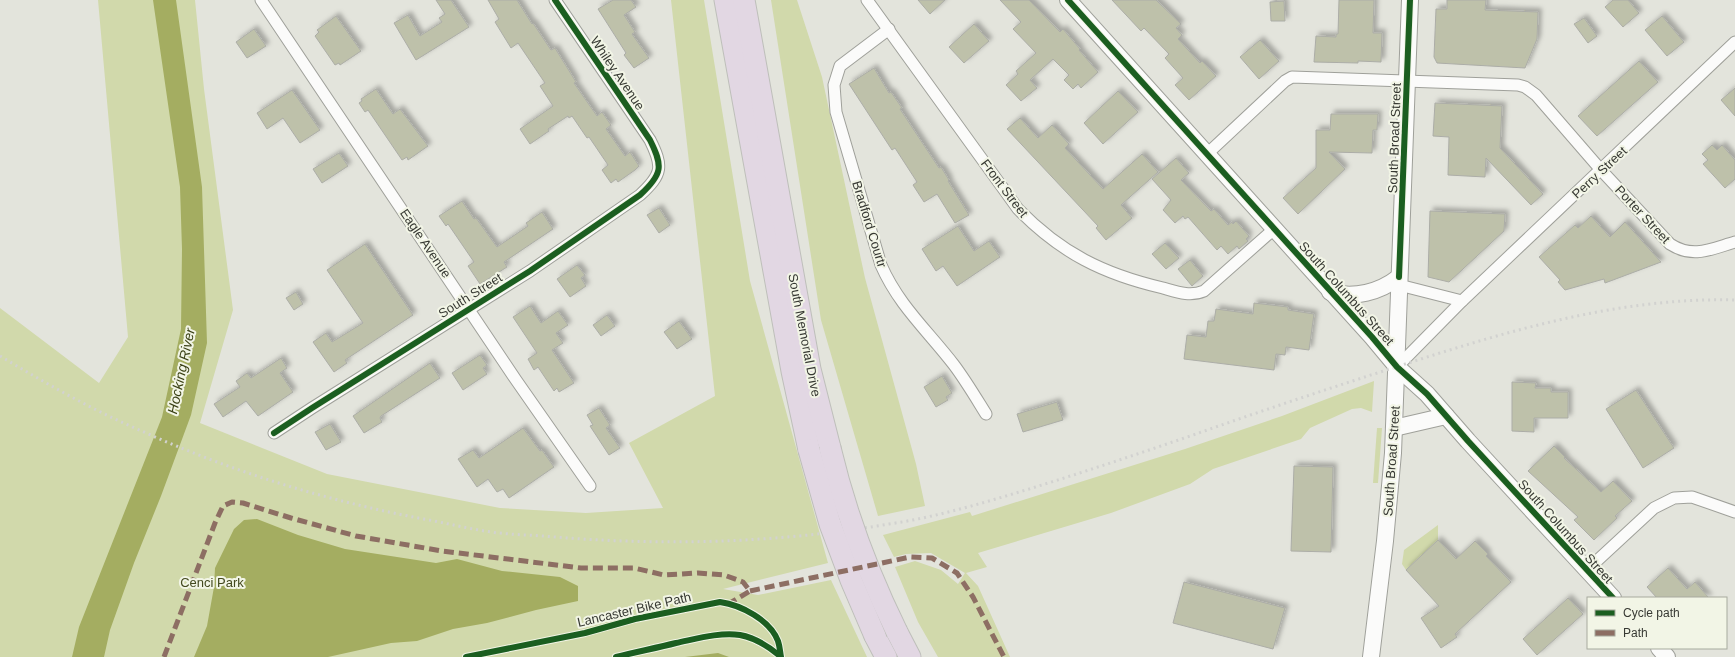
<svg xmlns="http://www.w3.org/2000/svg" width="1735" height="657" font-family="Helvetica,sans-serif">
	<defs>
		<filter id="shadow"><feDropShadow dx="3.5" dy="-3.5" stdDeviation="2" flood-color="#0004"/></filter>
	</defs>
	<rect width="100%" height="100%" fill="#e3e4dc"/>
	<g fill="#d1d9ab">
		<polygon points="98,0 195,0 204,89 233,310 200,423 327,474 500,508 586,513 663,508 629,443 715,396 671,0 704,0 750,281 828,563 723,589 758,595 831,580 867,657 0,657 0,308 99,383 128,337"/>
		<polygon points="771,0 797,0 822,77 865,278 916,464 925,506 878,516 821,320"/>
		<polygon points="1374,381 1372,412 1361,408 1352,409 1310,428 1301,439 1213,469 1190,484 1111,513 978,553 987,567 966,573 978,586 1010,657 938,657 918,622 895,567 915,561 941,570 958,584 965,573 931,553 906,554 894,557 883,535 970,512 972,516 1185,449 1282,416"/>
		<polygon points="1377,428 1382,428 1378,483 1373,483"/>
		<polygon points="1438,525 1438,540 1406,570 1402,564 1404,550"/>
	</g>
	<g fill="#a4ad61">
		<polygon points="153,0 176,0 202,187 207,343 191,415 161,496 134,563 110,630 104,657 72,657 79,627 162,417 181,329 182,249 180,187"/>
		<polygon points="257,519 298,535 345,549 436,563 457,559 502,571 560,577 578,586 578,601 536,610 487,623 453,629 417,641 391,643 328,657 194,657 207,626 214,587 215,568 234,529 244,520"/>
		<polygon points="718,653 729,657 685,657"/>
	</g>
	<g fill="#bec1aa" stroke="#acada7" filter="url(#shadow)">
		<polygon points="436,0 451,0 469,27 416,60 394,23 408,15 420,36 442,22 439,18 445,14"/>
		<polygon points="488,0 517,0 532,24 533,23 551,50 555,48 576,82 574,83 597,116 602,112 611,125 606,129 625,156 630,152 639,166 635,170 618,182 616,179 611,183 602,170 608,165 589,137 587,138 572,116 569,118 568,116 548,129 549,131 530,144 520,129 553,106 540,86 545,83 518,43 511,48 495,22 499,19"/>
		<polygon points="613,0 631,0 636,7 624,15 635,32 632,34 649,58 634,68 624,55 626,53 598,9"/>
		<polygon points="918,0 945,0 930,14"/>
		<polygon points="1000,0 1029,0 1060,32 1063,29 1080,49 1079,50 1098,72 1081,88 1078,84 1073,89 1064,80 1069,75 1053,59 1030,80 1037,88 1021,101 1006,85 1018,74 1016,71 1036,53 1013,29 1021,22"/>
		<polygon points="1112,0 1156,0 1181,24 1176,28 1182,35 1178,39 1200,63 1202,61 1216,76 1189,100 1175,85 1183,78 1165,58 1169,54 1144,28 1141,31"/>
		<polygon points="1339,0 1374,0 1373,33 1382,33 1381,62 1358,61 1358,63 1314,62 1316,36 1336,37 1336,34 1338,34"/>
		<polygon points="1447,0 1486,0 1485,10 1538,12 1537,39 1525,68 1437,63 1434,57 1436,9 1447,9"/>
		<polygon points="1613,0 1628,0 1639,13 1623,27 1605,7"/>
		<polygon points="1284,1 1285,21 1271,21 1270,2"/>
		<polygon points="336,16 361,51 340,65 339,63 335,65 315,36 319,32 317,30"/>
		<polygon points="1662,16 1684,42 1667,56 1645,30"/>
		<polygon points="1584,18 1597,36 1588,43 1574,24"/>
		<polygon points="974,24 989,41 964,63 949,47"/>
		<polygon points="254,29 266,46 247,58 236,42"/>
		<polygon points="1260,40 1279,61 1259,79 1240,57"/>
		<polygon points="1639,61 1658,82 1597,136 1578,116"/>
		<polygon points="874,68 889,93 891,92 902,108 900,109 939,168 941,167 949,180 948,181 969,215 955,223 937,194 924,202 913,185 917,182 895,148 892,150 849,84"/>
		<polygon points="1735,88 1735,116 1721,100"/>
		<polygon points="376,89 393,114 400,109 428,146 408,160 407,157 402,160 368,110 365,112 359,103 362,101 361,99"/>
		<polygon points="292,90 320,130 300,143 283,118 267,129 257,113"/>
		<polygon points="1118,91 1138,112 1103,144 1084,123"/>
		<polygon points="1435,103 1502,106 1500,148 1543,194 1531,205 1486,158 1485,177 1448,175 1449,137 1433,136"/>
		<polygon points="1331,114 1378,114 1377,130 1373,130 1372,153 1329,152 1345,169 1298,214 1283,198 1316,168 1316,130 1330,130"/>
		<polygon points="1020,118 1038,138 1052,125 1069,144 1065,148 1103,189 1142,154 1158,172 1121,205 1132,218 1106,240 1096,228 1098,226 1007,129"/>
		<polygon points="1712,145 1717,150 1722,145 1735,160 1735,179 1725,188 1703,164 1708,160 1702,154"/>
		<polygon points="339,153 348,166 322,183 313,169"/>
		<polygon points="1176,158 1189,173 1181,180 1211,211 1214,209 1228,225 1232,222 1233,224 1236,221 1249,236 1246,239 1248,241 1239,249 1237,246 1228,254 1221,246 1217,250 1188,217 1185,219 1183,216 1175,223 1163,210 1171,200 1152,179"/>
		<polygon points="462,201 474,219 476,218 497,247 528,226 526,223 542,212 553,229 504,262 507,267 480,284 468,266 474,262 448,224 446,226 439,216"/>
		<polygon points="659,208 670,225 659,233 647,215"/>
		<polygon points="1430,211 1505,214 1504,231 1449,282 1428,277"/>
		<polygon points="1591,216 1610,237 1625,222 1661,262 1605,283 1604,279 1565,290 1558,282 1560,280 1539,257 1575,225 1578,228"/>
		<polygon points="958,226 974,251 989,241 1000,257 957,286 943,266 936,271 922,249"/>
		<polygon points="1165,243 1179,258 1166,269 1152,254"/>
		<polygon points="365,244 413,315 345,360 347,363 334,372 313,342 326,333 332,342 363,323 327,270"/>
		<polygon points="1190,260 1203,276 1192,286 1178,269"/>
		<polygon points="577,265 585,275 581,278 586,286 570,297 557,279"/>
		<polygon points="296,292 303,304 294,310 286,298"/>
		<polygon points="1254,303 1288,307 1288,310 1314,314 1309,350 1286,347 1285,355 1276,354 1274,370 1184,359 1187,335 1206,337 1208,321 1214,321 1216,309 1253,314"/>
		<polygon points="530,306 541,323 558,311 568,325 556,333 563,343 552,350 574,383 559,392 557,388 554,391 538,367 534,370 528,359 537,353 513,317"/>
		<polygon points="607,315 615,326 601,336 593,325"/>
		<polygon points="679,321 692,339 677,349 664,332"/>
		<polygon points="480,355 487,365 483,368 487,374 463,390 452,373"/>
		<polygon points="281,358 287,368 280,373 293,392 258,416 246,401 223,417 214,404 240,387 236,381 247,373 251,378"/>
		<polygon points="430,363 440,378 381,416 380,418 382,422 364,433 353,416"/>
		<polygon points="942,376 952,393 946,397 948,400 936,407 924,387"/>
		<polygon points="1512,382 1536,383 1535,388 1551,388 1551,392 1568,392 1568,418 1534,418 1534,432 1512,431"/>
		<polygon points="1636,390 1674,448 1643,468 1606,409"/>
		<polygon points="1057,402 1063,420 1023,432 1017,414"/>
		<polygon points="599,408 610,425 606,428 620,448 609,455 590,426 593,425 587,415"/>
		<polygon points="330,424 341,442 326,450 315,432"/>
		<polygon points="523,428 540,451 542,450 554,467 509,498 503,489 497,492 488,479 477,487 458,459 473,450 479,458"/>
		<polygon points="1554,446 1565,457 1564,458 1601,492 1613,481 1632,501 1615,516 1617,518 1594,540 1574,520 1578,517 1528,471"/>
		<polygon points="1294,466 1333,467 1331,552 1291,551"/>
		<polygon points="1438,540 1456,559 1475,541 1488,554 1486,556 1511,582 1455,634 1457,637 1441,648 1421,618 1439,606 1406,570"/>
		<polygon points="1668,568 1687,589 1695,582 1709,598 1657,598 1647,587"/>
		<polygon points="1184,582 1285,608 1273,649 1173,623"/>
		<polygon points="1568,598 1583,614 1537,655 1523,639"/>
	</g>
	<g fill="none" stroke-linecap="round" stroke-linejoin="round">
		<defs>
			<g id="street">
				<polyline points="261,0 516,380 590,486"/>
				<path d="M 867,0 L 1018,209 C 1061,253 1103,274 1163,288 C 1177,292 1190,297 1204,291 L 1274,229"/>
				<path d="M 889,29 L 840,66 L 834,85 L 836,112 L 881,265 C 899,306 928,331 954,365 C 966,381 976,398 986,414"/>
				<path d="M 1207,154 L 1285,81 L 1292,77 L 1518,85 L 1525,87 L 1536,95 L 1601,170 L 1670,244 C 1693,259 1711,249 1735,242"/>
				<polyline points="1399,285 1462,301"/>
				<polyline points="1397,367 1462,301 1735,42"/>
				<path d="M 274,433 L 312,408 L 530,271 L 640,195 C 663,174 663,166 650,140 L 555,0"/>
				<polyline points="1587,570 1654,508 1674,498 1692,497 1735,512"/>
			</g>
			<g id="secondary">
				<polyline points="1068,0 1372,337 1397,367 1427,394 1468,441 1613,598"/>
				<path d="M 1330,292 C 1354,299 1380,292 1399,277"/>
				<polyline points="1394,428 1446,416"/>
				<polyline points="1659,648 1667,657"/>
				<polyline points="1371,657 1385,541 1393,453 1410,0"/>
			</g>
			<g id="highway">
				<polyline points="725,0 792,371 809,450"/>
				<polyline points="744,0 810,369 830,448"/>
				<polyline points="897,632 910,657"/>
				<polyline points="875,636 886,657"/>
			</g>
		</defs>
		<use href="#street" stroke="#9fa09a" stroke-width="13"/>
		<use href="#secondary" stroke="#9fa09a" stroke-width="18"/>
		<use href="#highway" stroke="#bebfba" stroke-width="23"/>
		<use href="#street" stroke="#fbfbfa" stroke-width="11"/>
		<use href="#secondary" stroke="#fbfbfa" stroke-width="16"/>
		<use href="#highway" stroke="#e2d7e3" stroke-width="21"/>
		<path stroke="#d2d2d0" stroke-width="3" stroke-dasharray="2 4" stroke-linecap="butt" d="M 0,356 C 47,384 94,411 144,432 C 235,473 331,502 429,520 C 450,524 470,529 491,532 C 512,535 534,535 555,537 C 666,546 778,543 889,524 C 937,517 983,503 1029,489 C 1084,472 1138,454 1193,435 C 1261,411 1330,388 1399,366 C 1508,331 1619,297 1735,300"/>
		<defs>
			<g id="highway-bridge">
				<path d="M 830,448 C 845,511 868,573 897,632"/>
				<polyline points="809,450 830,524 851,580 875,636"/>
			</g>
		</defs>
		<use href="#highway-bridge" stroke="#bebfba" stroke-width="23" stroke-linecap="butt"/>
		<use href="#highway-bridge" stroke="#e2d7e3" stroke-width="21"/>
		<g stroke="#8d6e63" stroke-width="5" stroke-dasharray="10 5" stroke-linecap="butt">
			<polyline points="750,591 910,557 932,558 957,573 973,597 1004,657"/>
			<polyline points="164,657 215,523 223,506 232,502 243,503 291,518 356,536 442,551 581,568 634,568 664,575 698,573 724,575 743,582 750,591 730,603"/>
		</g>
		<defs>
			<g id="cycleway">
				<polyline points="1068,0 1372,337 1397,367 1427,394 1468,441 1613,598"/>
				<polyline points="1399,277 1410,0"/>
				<path d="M 274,433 L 312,408 L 530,271 L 640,195 C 663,174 663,166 650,140 L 555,0"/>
				<path d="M 466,657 L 585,633 L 635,619 L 720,602 C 741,605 770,620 778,641 C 780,647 780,652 781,657"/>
				<path d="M 616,657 C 636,652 656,648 676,643 C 696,639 719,632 740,635 C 756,638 768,646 780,656"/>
			</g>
		</defs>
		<use href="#cycleway" stroke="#f2f5e6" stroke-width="8"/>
		<use href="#cycleway" stroke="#1b5e20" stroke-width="6"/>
	</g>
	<g text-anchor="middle" stroke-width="4" stroke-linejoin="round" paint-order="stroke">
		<g font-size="13" fill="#373933" stroke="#f2f5e6">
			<text transform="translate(618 73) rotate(56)" y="5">Whiley Avenue</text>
			<text transform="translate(1394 138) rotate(-88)" y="5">South Broad Street</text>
			<text transform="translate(1599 172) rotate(-43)" y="5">Perry Street</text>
			<text transform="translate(1005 188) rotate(53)" y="5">Front Street</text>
			<text transform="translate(1643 214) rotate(47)" y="5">Porter Street</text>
			<text transform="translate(870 224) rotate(73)" y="5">Bradford Courtr</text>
			<text transform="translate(426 243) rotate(56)" y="5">Eagle Avenue</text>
			<text transform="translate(1347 293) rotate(48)" y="5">South Columbus Street</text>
			<text transform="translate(470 295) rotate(-32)" y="5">South Street</text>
			<text transform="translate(805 335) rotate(79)" y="5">South Memorial Drive</text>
			<text transform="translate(1391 461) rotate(-86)" y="5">South Broad Street</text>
			<text transform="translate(1566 531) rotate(48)" y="5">South Columbus Street</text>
			<text transform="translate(634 609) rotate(-13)" y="5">Lancaster Bike Path</text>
		</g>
		<g font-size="13" fill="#43491f" stroke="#f2f5e6">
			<text x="212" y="587">Cenci Park</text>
		</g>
		<g font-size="14" font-style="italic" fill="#3a4015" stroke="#f2f5e6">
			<text transform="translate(181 371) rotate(-78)" y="5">Hocking River</text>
		</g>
	</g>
	<rect x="1587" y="597" width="140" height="52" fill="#f2f5e6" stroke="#a7aa9e"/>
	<rect x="1595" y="610" width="20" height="6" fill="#1b5e20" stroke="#a7aa9e"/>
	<text x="1623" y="617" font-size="12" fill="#373933">Cycle path</text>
	<rect x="1595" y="630" width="20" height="6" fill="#8d6e63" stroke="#a7aa9e"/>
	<text x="1623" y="637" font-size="12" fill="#373933">Path</text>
</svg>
